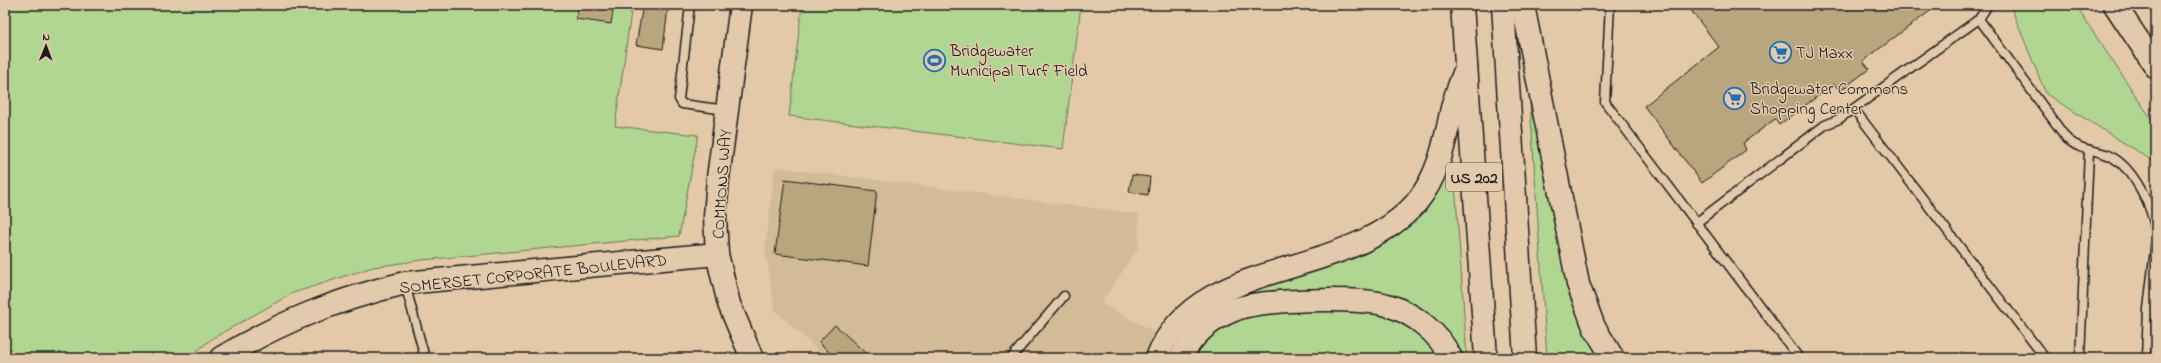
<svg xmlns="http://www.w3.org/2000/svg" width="2161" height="363" font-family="'Indie Flower',sans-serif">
	<rect width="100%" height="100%" fill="#e3c9a7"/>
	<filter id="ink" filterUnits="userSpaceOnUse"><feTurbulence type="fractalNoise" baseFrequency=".025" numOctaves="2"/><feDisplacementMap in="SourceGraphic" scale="8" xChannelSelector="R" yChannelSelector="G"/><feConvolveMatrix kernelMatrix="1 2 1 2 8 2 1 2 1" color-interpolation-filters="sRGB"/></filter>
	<g filter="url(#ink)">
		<polygon fill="#d3bb98" points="775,167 1139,214 1138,248 1101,303 1154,332 1143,358 826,358 775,310 765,249"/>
		<g fill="#b1d691" stroke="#667956">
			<polygon points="5,5 632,5 615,126 698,135 679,236 422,260 373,267 293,293 213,338 188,358 5,358"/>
			<polygon points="802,5 1081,5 1063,149 789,116"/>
			<polygon points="2010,5 2075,5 2156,126 2156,163 2046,94"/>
			<polygon points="1529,88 1603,358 1547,358"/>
			<polygon points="1449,165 1451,165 1456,197 1467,358 1458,358 1359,290 1227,296 1362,255 1387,243 1413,222 1433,194"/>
			<path d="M 1367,307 C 1394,319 1429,331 1443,358 L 1191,358 L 1210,334 L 1242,316 L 1278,311 Z"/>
		</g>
		<g fill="#baa67e" stroke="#1c1c1c">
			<polygon points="578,5 614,5 611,24 576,19"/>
			<polygon points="643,5 668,8 663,49 636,45"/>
			<polygon points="1687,5 1938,5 1863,61 1869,69 1840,91 1834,84 1779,125 1775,119 1743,143 1746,150 1702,183 1644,106 1719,47"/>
			<polygon points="1132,175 1150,177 1148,195 1129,192"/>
			<polygon points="785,179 877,191 868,266 775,254"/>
			<polygon points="835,325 871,358 835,358 819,342"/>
		</g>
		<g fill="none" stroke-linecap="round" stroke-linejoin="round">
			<defs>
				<g id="lane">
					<polyline points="690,5 679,99 682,104 726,110"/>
					<polyline points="1610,5 1605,102 1799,358"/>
					<path d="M 1979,19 L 2067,139 C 2084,153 2095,148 2112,157 C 2135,170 2152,207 2156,232"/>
					<polyline points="1854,109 2045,358"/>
					<polyline points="1696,223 1825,125 1839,119 1979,19 1988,5"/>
					<polyline points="405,284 425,358"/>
					<polyline points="1011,358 1064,296"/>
					<polyline points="2080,358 2089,151"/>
					<polyline points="2146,358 2148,309 2156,240"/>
				</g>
				<g id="secondary">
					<polyline points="741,5 718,178 715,217 717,254 729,304 752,358"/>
					<path d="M 221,358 C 282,321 336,300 405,283 L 717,254"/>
				</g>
				<g id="highway">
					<polyline points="1462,5 1486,358"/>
					<polyline points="1503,5 1525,358"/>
					<polyline points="1523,5 1578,284 1594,327 1613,358"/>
					<polyline points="2115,5 2156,67"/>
					<path d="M 1157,358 C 1196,255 1347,282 1416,203 C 1439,176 1445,141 1452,108 C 1455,95 1461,81 1466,68"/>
					<path d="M 1181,358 C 1191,336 1211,319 1234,310 C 1260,299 1360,297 1387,305 C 1414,313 1439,333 1451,358"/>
				</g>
			</defs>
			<use href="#lane" stroke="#1c1c1c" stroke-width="11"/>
			<use href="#secondary" stroke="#1c1c1c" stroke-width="25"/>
			<use href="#highway" stroke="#1c1c1c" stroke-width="25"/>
			<use href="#lane" stroke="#e4caac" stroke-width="8"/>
			<use href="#secondary" stroke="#e4caac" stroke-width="22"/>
			<use href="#highway" stroke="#e4caac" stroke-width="22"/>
		</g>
	</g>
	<defs>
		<symbol id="supermarket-ring" viewBox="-11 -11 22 22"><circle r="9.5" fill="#e4caac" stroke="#1f6fb2" stroke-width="1.5"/><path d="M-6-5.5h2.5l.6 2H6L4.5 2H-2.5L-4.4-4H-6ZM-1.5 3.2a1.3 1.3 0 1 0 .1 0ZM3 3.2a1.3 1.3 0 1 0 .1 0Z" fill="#1f6fb2"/></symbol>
		<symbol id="stadium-ring" viewBox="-11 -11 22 22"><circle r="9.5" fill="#e4caac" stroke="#1f6fb2" stroke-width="1.5"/><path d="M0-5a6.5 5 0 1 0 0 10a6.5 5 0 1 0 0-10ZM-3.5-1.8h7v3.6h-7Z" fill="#1f6fb2"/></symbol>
	</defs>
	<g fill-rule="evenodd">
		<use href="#supermarket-ring" x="1768" y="40" width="25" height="25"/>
		<use href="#stadium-ring" x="922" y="48" width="25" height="25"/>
		<use href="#supermarket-ring" x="1722" y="86" width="25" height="25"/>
	</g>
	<g text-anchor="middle" stroke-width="3" stroke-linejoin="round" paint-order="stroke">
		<rect fill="#e4caac" stroke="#585047" stroke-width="1" x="1446" y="163" width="56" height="28" rx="3"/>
		<g font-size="16" font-weight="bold" fill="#1c1c1c">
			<text x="1474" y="183">US 202</text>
		</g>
		<g font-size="17" fill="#1c1c1c" stroke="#e4caac" text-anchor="start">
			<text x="950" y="56">Bridgewater<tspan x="950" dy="20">Municipal Turf Field</tspan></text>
			<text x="1796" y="58">TJ Maxx</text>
			<text x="1750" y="94">Bridgewater Commons<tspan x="1750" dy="20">Shopping Center</tspan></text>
		</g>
		<g font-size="17" fill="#1c1c1c" stroke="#e4caac">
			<text transform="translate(721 184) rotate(-86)" y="6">COMMONS WAY</text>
			<text transform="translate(533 273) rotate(-6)" y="6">SOMERSET CORPORATE BOULEVARD</text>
		</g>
	</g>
	<rect width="2161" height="363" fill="none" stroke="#e4caac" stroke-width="20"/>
	<rect x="10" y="10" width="2141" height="343" fill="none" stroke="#1c1c1c" stroke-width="1.5" filter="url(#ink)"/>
	<g transform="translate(46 46) rotate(1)" stroke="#e4caac" stroke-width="3" paint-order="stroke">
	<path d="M0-3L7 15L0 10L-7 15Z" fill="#1c1c1c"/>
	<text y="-6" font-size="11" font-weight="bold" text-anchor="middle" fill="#1c1c1c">N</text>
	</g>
</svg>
